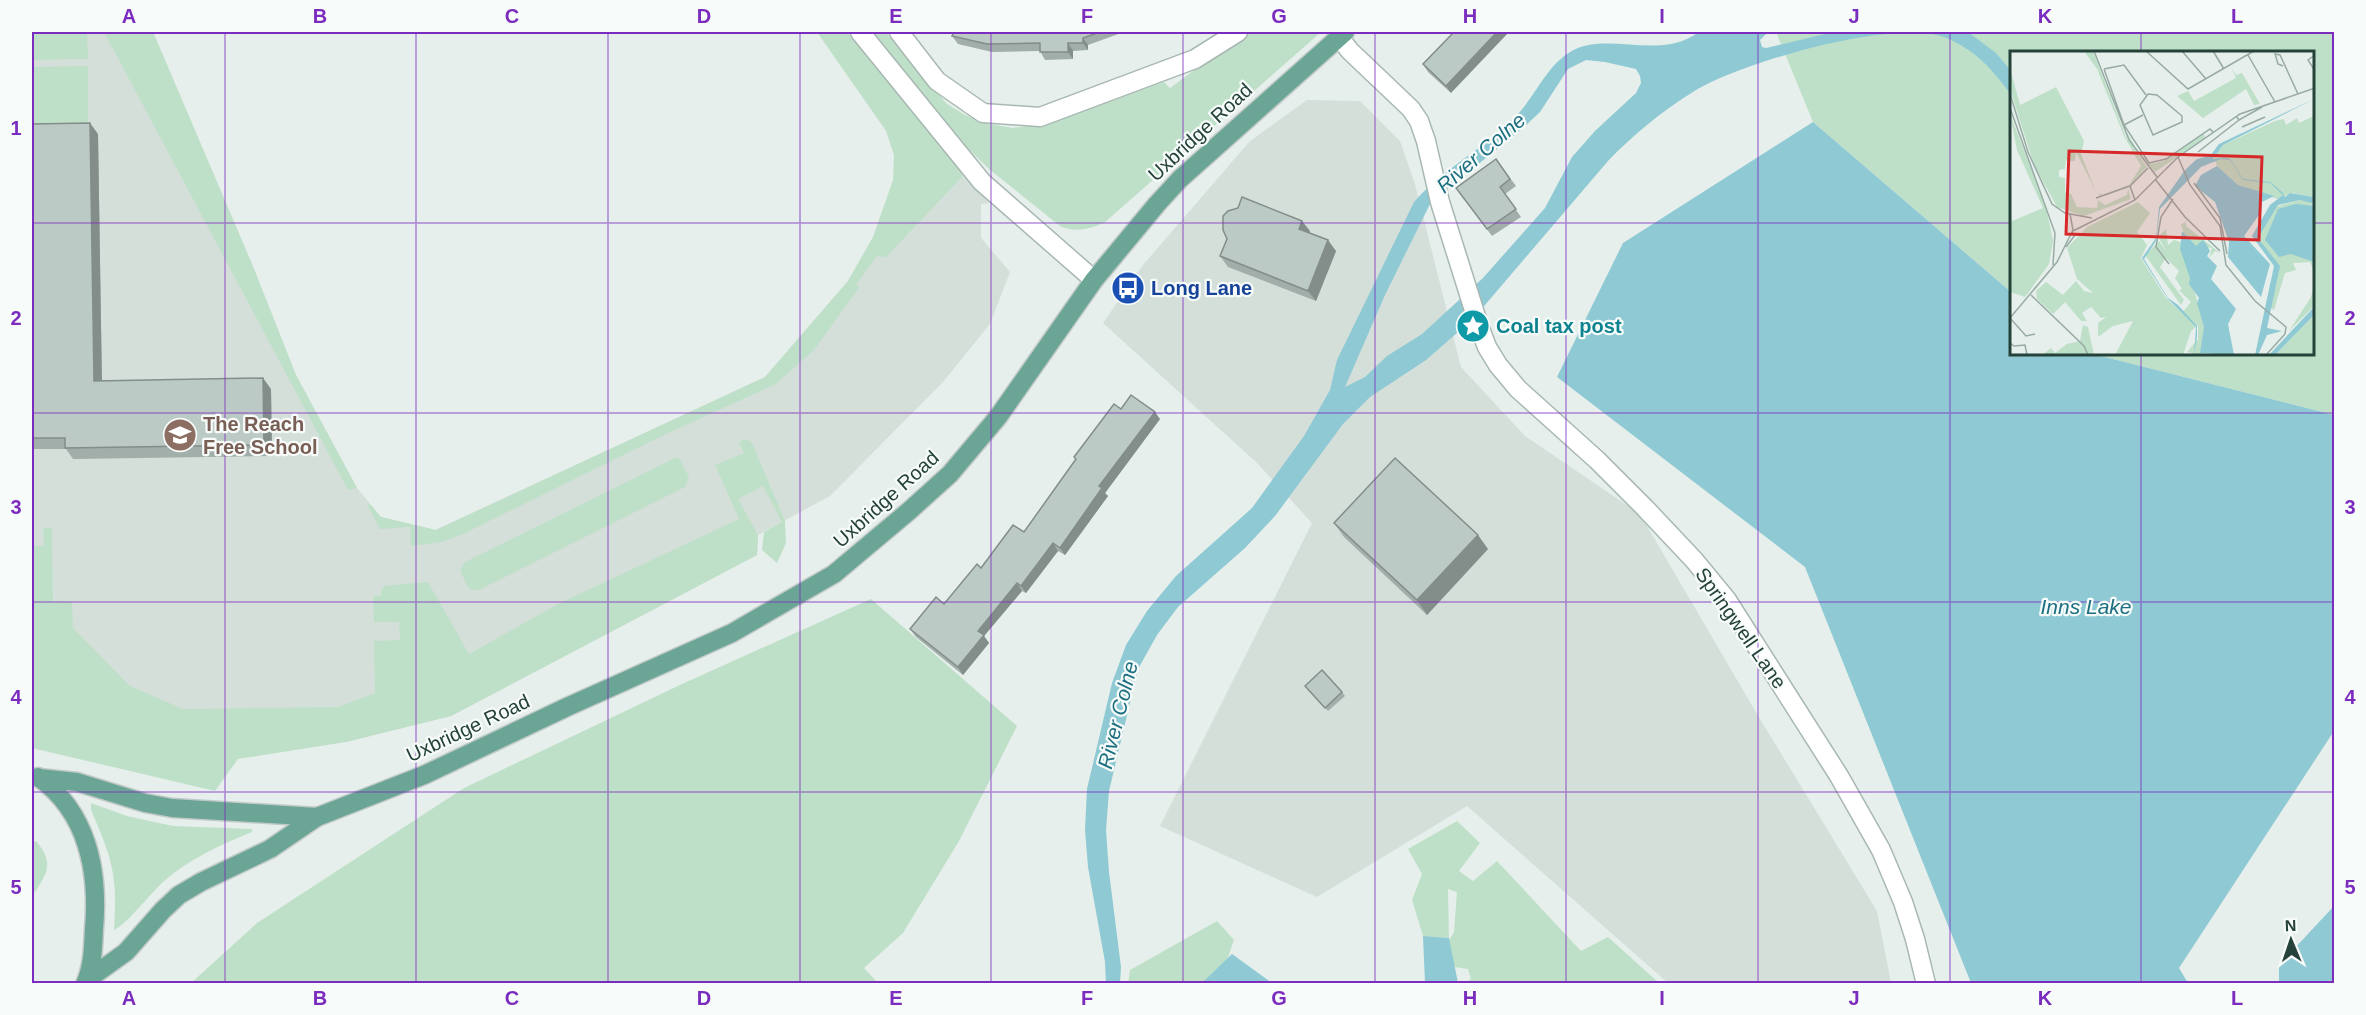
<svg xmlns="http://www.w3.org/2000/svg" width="2366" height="1015" font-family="Arial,sans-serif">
	<rect width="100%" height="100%" fill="#e6efeb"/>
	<g fill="#d4dfda">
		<polygon points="32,32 153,32 252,264 296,375 357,488 381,517 435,530 765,377 848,281 873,237 952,164 989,203 981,204 981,238 1010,272 990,324 943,382 830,496 758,535 757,555 451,716 346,742 32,718"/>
		<polygon points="1307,100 1360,101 1400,141 1415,184 1461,367 1525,436 1640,514 1757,714 1877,911 1891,983 1668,983 1467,806 1317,897 1160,826 1312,523 1257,463 1103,323 1143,265 1250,141"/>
	</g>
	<g fill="#bfe0c8">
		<polygon points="32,32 87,32 88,59 32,60"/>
		<polygon points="104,32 153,32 252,264 296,375 357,488 348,490"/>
		<polygon points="817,32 846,32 859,42 961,167 962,177 886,257 877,256 856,285 859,288 814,350 776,384 666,434 461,535 441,542 411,546 410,527 380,529 367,504 371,505 381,517 436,530 765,377 848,281 873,237 893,180 894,155 886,131"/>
		<path d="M 868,32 L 886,32 L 947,104 L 965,115 L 989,124 L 1013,128 L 1051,123 L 1164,82 L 1170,88 L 1246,32 L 1321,32 L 1104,223 C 1089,229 1075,233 1060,226 L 989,169 L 946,127 Z"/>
		<polygon points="1776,32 2334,32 2334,415 2093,354 2314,354 2314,52 2012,52 2012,293 1813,122"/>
		<polygon points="88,66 88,123 32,124 32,67"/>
		<polygon points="744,439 750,441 753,445 785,521 786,543 777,563 762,550 764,532 782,522 763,486 738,499 758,535 757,555 451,716 346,742 238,759 215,791 32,748 32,546 44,546 43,528 52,528 53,601 72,602 73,628 130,686 183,709 339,707 375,693 374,641 400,640 399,622 374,622 373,596 381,596 381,591 384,586 428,582 469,654 558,604 739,519 715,465 744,453 739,442"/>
		<polygon points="675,458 679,458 689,477 685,487 479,590 472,590 467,586 460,570 465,562"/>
		<polygon points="871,599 1017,726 959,841 903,933 864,968 878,983 191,983 257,923 464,788 682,684"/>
		<path d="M 91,803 L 127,816 L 173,826 L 252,829 L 252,832 C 220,845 189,859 163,882 C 150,894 127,924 114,930 C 118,876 112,858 91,810 Z"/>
		<polygon points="1457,821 1480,843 1459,871 1473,881 1497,861 1581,951 1608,937 1659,983 1465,983 1471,979 1468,969 1455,967 1442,952 1454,932 1457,892 1448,889 1449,938 1423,936 1412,900 1422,874 1408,849"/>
		<path d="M 36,841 C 56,865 46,874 32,897 L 32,842 Z"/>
		<polygon points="1217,921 1234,940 1219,983 1128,984 1130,970"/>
	</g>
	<g fill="#8ec9d4" fill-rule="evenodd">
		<path d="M 1699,32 L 1768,32 L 1760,40 L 1762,47 L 1766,48 L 1833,32 L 1968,32 L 1996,53 L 2012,72 L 2012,96 C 1993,70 1975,49 1944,37 C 1893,18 1739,63 1693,92 C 1662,111 1633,135 1608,161 L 1473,319 L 1426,360 L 1370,397 L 1343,424 L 1275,516 L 1245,548 L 1178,607 L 1157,635 L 1138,669 L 1109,791 L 1106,830 L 1109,872 L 1121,967 L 1120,983 L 1106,984 L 1105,962 L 1088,867 L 1085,830 L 1087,789 L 1112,683 L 1126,645 L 1147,611 L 1176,576 L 1252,508 L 1304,436 L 1330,390 L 1337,360 L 1414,202 C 1444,168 1487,147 1518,114 C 1539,91 1551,55 1584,46 C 1622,37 1663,58 1699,32 ZM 1586,60 L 1605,62 L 1636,69 L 1640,76 L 1641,83 L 1636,93 L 1595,131 L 1572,157 L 1545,208 L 1483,278 L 1422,334 L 1387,356 L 1365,377 L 1345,387 L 1385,295 L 1430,204 L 1452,183 L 1476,166 L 1523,128 L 1540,112 L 1568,69 Z"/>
		<polygon points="1813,122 2012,293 2012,354 2093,354 2334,415 2334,731 2179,968 2188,983 1971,983 1805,567 1557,377 1623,243"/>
		<polygon points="2334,906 2334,983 2279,983 2279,965"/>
		<polygon points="1423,936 1449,938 1458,983 1425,983"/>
		<polygon points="1232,954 1272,983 1202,983"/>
	</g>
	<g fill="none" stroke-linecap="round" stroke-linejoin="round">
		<defs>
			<g id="street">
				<polyline points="860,32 982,182 1094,280"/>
				<polyline points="899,32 937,81 983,113 1040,117 1195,59 1238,32"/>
				<polyline points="1339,37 1350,51 1411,109 1419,121 1426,141 1440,202 1479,326 1487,347 1498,365 1518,389 1597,460 1645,508 1694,560 1727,600 1839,776 1881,850 1903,902 1915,939 1926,984"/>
			</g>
			<g id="primary">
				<path d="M 38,777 C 88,812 99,872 94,929 C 93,948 93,966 85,984"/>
				<polyline points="39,778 77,782 145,803 172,808 317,817"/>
				<polyline points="87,980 126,952 163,910 179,895 201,882 270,849 317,817 424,775 567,707 732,633 834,574 909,511 950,474 998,417 1094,280 1157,204 1180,179 1345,32"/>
			</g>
		</defs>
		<use href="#street" stroke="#a8b8b2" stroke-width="21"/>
		<use href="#primary" stroke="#c2cac8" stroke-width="21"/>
		<use href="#street" stroke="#fff" stroke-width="18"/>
		<use href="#primary" stroke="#6aa596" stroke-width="18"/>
	</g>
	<g fill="#a1aea9">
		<polygon points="954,32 1124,32 1088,45 1088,50 1073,51 1073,59 1045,60 1040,51 992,52 958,44 952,36"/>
		<polygon points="1454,32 1451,93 1428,72 1423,64"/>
		<polygon points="32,124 98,134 102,381 271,389 272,456 73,459 66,449 32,449"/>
		<polygon points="1496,159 1516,186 1505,194 1521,217 1492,236 1456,188"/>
		<polygon points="1310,231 1309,233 1336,251 1316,301 1228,267 1220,256"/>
		<polygon points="1121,409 1160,419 1105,493 1108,496 1065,555 1058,551 1026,593 1022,591 984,636 989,643 963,675 916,637 910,629 944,604 981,568 1024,532 1076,459 1074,457"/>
		<polygon points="1334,523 1488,549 1427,615 1344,537"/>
		<polygon points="1305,686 1342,692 1345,696 1328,711"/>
	</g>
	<g fill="#838d89">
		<polygon points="1497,32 1509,32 1451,93 1446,86"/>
		<polygon points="1083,38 1088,45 1088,50 1083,43"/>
		<polygon points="1068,43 1073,51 1073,59 1068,52"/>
		<polygon points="90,123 98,134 102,392 94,381"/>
		<polygon points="1302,221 1310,231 1307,240 1299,229"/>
		<polygon points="1328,240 1336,251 1316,301 1308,291"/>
		<polygon points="263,378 271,389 272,456 264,445"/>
		<polygon points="1155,412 1160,419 1105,493 1108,496 1065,555 1060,548 1099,486"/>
		<polygon points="1478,535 1488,549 1427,615 1417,600"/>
		<polygon points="1053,543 1058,551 1026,593 1021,586"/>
		<polygon points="1017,583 1022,591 984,636 989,643 963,675 958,667 978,631"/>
	</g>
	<g fill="#bbcac4" stroke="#838d89" stroke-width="1.5">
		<polygon points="954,32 1100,32 1083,38 1083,43 1068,43 1068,52 1040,52 1040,43 987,44 952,36"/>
		<polygon points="1454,32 1497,32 1446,86 1423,64"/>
		<polygon points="90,123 94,381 263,378 264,445 65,448 65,438 32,438 32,124"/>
		<polygon points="1496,159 1510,179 1500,187 1516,209 1487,229 1456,188"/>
		<polygon points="1242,197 1302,221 1299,229 1328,240 1308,291 1220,256 1227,239 1223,230 1223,216 1228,211 1238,208"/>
		<polygon points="1131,395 1155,412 1099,486 1102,488 1060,548 1053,543 1021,586 1017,583 978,631 984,635 958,667 910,629 936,597 944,604 977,564 981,568 1013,525 1024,532 1076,459 1074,457 1114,404 1121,409"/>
		<polygon points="1395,458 1478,535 1417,600 1334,523"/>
		<polygon points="1322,670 1342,692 1325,708 1305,686"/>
	</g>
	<path fill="none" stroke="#7b2cbf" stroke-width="1.5" stroke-opacity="0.55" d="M 225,32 L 225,984M 416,32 L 416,984M 608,32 L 608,984M 800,32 L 800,984M 991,32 L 991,984M 1183,32 L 1183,984M 1375,32 L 1375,984M 1566,32 L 1566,984M 1758,32 L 1758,984M 1950,32 L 1950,984M 2141,32 L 2141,52M 32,223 L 2012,223M 2314,223 L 2334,223M 2141,354 L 2141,984M 32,413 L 2334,413M 32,602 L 2334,602M 32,792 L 2334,792"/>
	<defs>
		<symbol id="bus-disc" viewBox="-11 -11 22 22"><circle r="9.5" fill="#1a4fb4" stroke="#f7fbf9"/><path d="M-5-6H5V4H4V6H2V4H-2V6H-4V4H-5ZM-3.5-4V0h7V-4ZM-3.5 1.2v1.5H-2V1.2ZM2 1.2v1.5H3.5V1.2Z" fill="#fff"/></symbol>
		<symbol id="sight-disc" viewBox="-11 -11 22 22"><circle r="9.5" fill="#0f9aa8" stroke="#f7fbf9"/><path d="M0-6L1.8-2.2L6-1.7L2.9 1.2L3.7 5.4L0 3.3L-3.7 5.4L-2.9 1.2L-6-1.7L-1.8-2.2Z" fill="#fff"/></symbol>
		<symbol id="school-disc" viewBox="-11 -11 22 22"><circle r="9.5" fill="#8d6e63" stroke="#f7fbf9"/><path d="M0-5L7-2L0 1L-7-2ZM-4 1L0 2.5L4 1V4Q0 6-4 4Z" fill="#fff"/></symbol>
	</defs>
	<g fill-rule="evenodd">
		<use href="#bus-disc" x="1109" y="269" width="38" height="38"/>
		<use href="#sight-disc" x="1454" y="307" width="38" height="38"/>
		<use href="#school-disc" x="161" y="416" width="38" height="38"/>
	</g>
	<g text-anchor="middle" stroke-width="4.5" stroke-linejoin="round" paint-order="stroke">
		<g font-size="20" fill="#24423a" stroke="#f7fbf9">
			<text transform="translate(1200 132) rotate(-43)" y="7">Uxbridge Road</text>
			<text transform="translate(886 499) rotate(-42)" y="7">Uxbridge Road</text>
			<text transform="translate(1741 628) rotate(55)" y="7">Springwell Lane</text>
			<text transform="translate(468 728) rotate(-25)" y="7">Uxbridge Road</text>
		</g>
		<g font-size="20" font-weight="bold" fill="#164399" stroke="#f7fbf9" text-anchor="start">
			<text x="1151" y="295">Long Lane</text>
		</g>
		<g font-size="20" font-weight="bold" fill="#0d838f" stroke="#f7fbf9" text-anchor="start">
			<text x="1496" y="333">Coal tax post</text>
		</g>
		<g font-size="20" font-weight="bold" fill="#785e54" stroke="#f7fbf9" text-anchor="start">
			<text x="203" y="431">The Reach<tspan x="203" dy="23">Free School</tspan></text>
		</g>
		<g font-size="21" font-style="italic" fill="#1c6f80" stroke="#f7fbf9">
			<text transform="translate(1481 153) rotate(-41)" y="7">River Colne</text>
			<text x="2086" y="614">Inns Lake</text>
			<text transform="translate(1118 715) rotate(-76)" y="7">River Colne</text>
		</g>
	</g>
	<g transform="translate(2010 51)">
		<rect width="304" height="304" fill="#e6efeb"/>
		<path d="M 74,0 L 83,0 L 116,86 L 137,116 L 121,133 L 93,145 L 91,145 L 87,142 L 93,144 L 120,133 L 131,115 L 114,85 L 87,18 ZM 221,16 L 226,24 L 232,22 L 250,53 L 244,54 L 236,38 L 193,67 L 167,45 L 178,40 L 184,50 L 226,27 ZM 0,17 L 10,54 L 46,36 L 74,90 L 71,103 L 86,141 L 66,101 L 65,110 L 56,110 L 55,118 L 49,119 L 49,126 L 55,127 L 55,141 L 61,143 L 67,156 L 87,157 L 88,149 L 95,154 L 117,144 L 118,138 L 121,148 L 74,165 L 47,156 L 24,114 L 0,38 ZM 0,63 L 36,156 L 43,190 L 39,213 L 15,246 L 0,241 L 0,171 L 33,157 L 7,99 ZM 304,65 L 305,146 L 282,142 L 267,148 L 228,134 L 207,115 L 204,107 L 213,94 L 265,70 L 274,68 L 276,74 L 287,67 L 289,72 ZM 114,76 L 127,99 L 141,113 L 154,110 L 194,82 L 195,87 L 145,121 L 122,95 ZM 290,149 L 304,151 L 304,221 L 300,211 L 283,212 L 286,219 L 275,222 L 264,259 L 259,256 L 268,220 L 246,185 L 265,156 ZM 128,151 L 140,162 L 127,181 L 137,194 L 131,207 L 156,247 L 172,262 L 181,251 L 169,239 L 172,238 L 165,227 L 169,220 L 156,207 L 150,216 L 174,249 L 171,254 L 135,204 L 149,190 L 157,201 L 148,186 L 156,178 L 158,194 L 164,189 L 170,191 L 195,276 L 191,304 L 177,301 L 188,288 L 188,274 L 181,280 L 173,304 L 105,304 L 123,270 L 103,275 L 88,286 L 88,272 L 96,266 L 91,267 L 81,256 L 72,262 L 77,270 L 71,270 L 55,251 L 43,263 L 27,248 L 26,240 L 36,231 L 53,244 L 66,230 L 74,240 L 83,242 L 67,228 L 57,197 L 77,176 ZM 176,171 L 176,175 L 210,202 L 205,200 L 199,207 L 202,197 L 186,196 L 176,189 L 171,173 ZM 304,235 L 304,255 L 279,280 L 301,246 ZM 304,264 L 304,304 L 265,304 L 278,291 ZM 73,274 L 78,276 L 84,304 L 32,304 L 41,297 L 45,302 L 57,293 L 70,290 Z" fill="#bfe0c8"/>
		<path d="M 304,48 L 213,94 L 203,108 L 215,107 L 220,108 L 233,128 L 260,131 L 272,141 L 275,146 L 280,142 L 304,146 L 302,152 L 290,149 L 268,154 L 248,187 L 270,215 L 257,277 L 272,280 L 257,284 L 248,304 L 245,304 L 264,215 L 242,185 L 260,154 L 273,144 L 260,132 L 233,129 L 220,109 L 211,108 L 191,116 L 150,158 L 146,190 L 134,208 L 158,247 L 168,254 L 187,275 L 187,286 L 184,304 L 186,276 L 158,248 L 132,207 L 146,187 L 149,156 L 175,119 L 187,108 L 200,105 L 209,93 ZM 207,115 L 228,134 L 264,145 L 252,151 L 251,161 L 234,185 L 260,213 L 251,246 L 218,206 L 219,191 L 205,151 L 185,135 L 191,124 ZM 286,153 L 304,155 L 304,211 L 281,203 L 269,206 L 255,189 L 268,158 ZM 172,180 L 186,195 L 193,189 L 196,193 L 200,200 L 197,205 L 207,215 L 201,228 L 226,258 L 218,273 L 224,304 L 190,302 L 194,276 L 187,252 L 189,247 L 179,233 L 180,227 L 170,198 ZM 304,256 L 304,264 L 265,304 L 259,304 Z" fill="#8ec9d4"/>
		<path fill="none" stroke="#98aaa4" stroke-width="1.5" d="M 84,0 L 119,89 L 147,126M 136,0 L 178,38 L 244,0M 172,0 L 196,28M 203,0 L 214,18M 238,4 L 265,51M 305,4 L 298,9 L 305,20M 273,15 L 268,13 L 265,3 L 270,4 L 288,43M 94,18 L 114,74 L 139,112 L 156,108 L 200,78 L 203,81M 94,18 L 114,14 L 136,44M 0,43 L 18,101 L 42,153 L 55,162 L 82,167M 138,43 L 147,44 L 172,65 L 172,71 L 143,84 L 130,54 ZM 0,57 L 45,182 L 43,214M 226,65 L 229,69 L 252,56M 114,74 L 133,64M 232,76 L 255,66M 188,101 L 229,69M 168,106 L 180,134 L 210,175 L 216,214 L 245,250 L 276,276 L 275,283 L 256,304M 145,128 L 175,166 L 210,200M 184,132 L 210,167 L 217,203M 120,135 L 138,117M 86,147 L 120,135 L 125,149M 63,180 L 125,149 L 168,106 L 230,63 L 305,37M 56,196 L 65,184 L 62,181M 159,213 L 146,196 L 151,166 L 163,148M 21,244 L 74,295 L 78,304M 0,267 L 16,285 L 25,283M 0,267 L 47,211 L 63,179 L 60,163M 0,292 L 4,295 L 15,294 L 17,304"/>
		<path fill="#d62828" fill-opacity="0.15" stroke="#d62828" stroke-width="3" d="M 59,100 L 252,106 L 249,189 L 56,183 Z"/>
		<rect width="304" height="304" fill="none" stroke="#24423a" stroke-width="3"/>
	</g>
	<rect width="2366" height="1015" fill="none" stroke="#f7fbf9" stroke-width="66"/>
	<g transform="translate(2291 940) rotate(358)" stroke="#f7fbf9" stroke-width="4.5" paint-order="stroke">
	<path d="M0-4.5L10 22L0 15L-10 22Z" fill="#24423a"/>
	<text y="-9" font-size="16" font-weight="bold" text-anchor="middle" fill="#24423a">N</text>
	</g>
	<rect x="33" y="33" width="2300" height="949" fill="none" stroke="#7b2cbf" stroke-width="2"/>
	<g font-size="20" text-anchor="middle" font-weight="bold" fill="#7b2cbf">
		<text x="129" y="23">A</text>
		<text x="320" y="23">B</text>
		<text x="512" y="23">C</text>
		<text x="704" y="23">D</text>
		<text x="896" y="23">E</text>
		<text x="1087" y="23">F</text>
		<text x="1279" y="23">G</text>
		<text x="1470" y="23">H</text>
		<text x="1662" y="23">I</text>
		<text x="1854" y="23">J</text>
		<text x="2045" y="23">K</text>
		<text x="2237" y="23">L</text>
		<text x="16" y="135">1</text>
		<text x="2350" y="135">1</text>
		<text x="16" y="325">2</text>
		<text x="2350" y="325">2</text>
		<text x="16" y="514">3</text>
		<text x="2350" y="514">3</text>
		<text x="16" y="704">4</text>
		<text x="2350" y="704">4</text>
		<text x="16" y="894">5</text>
		<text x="2350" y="894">5</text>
		<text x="129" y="1005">A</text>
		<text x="320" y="1005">B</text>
		<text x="512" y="1005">C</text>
		<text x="704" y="1005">D</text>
		<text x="896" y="1005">E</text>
		<text x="1087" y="1005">F</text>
		<text x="1279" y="1005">G</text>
		<text x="1470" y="1005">H</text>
		<text x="1662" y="1005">I</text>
		<text x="1854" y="1005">J</text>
		<text x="2045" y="1005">K</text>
		<text x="2237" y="1005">L</text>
	</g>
</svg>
